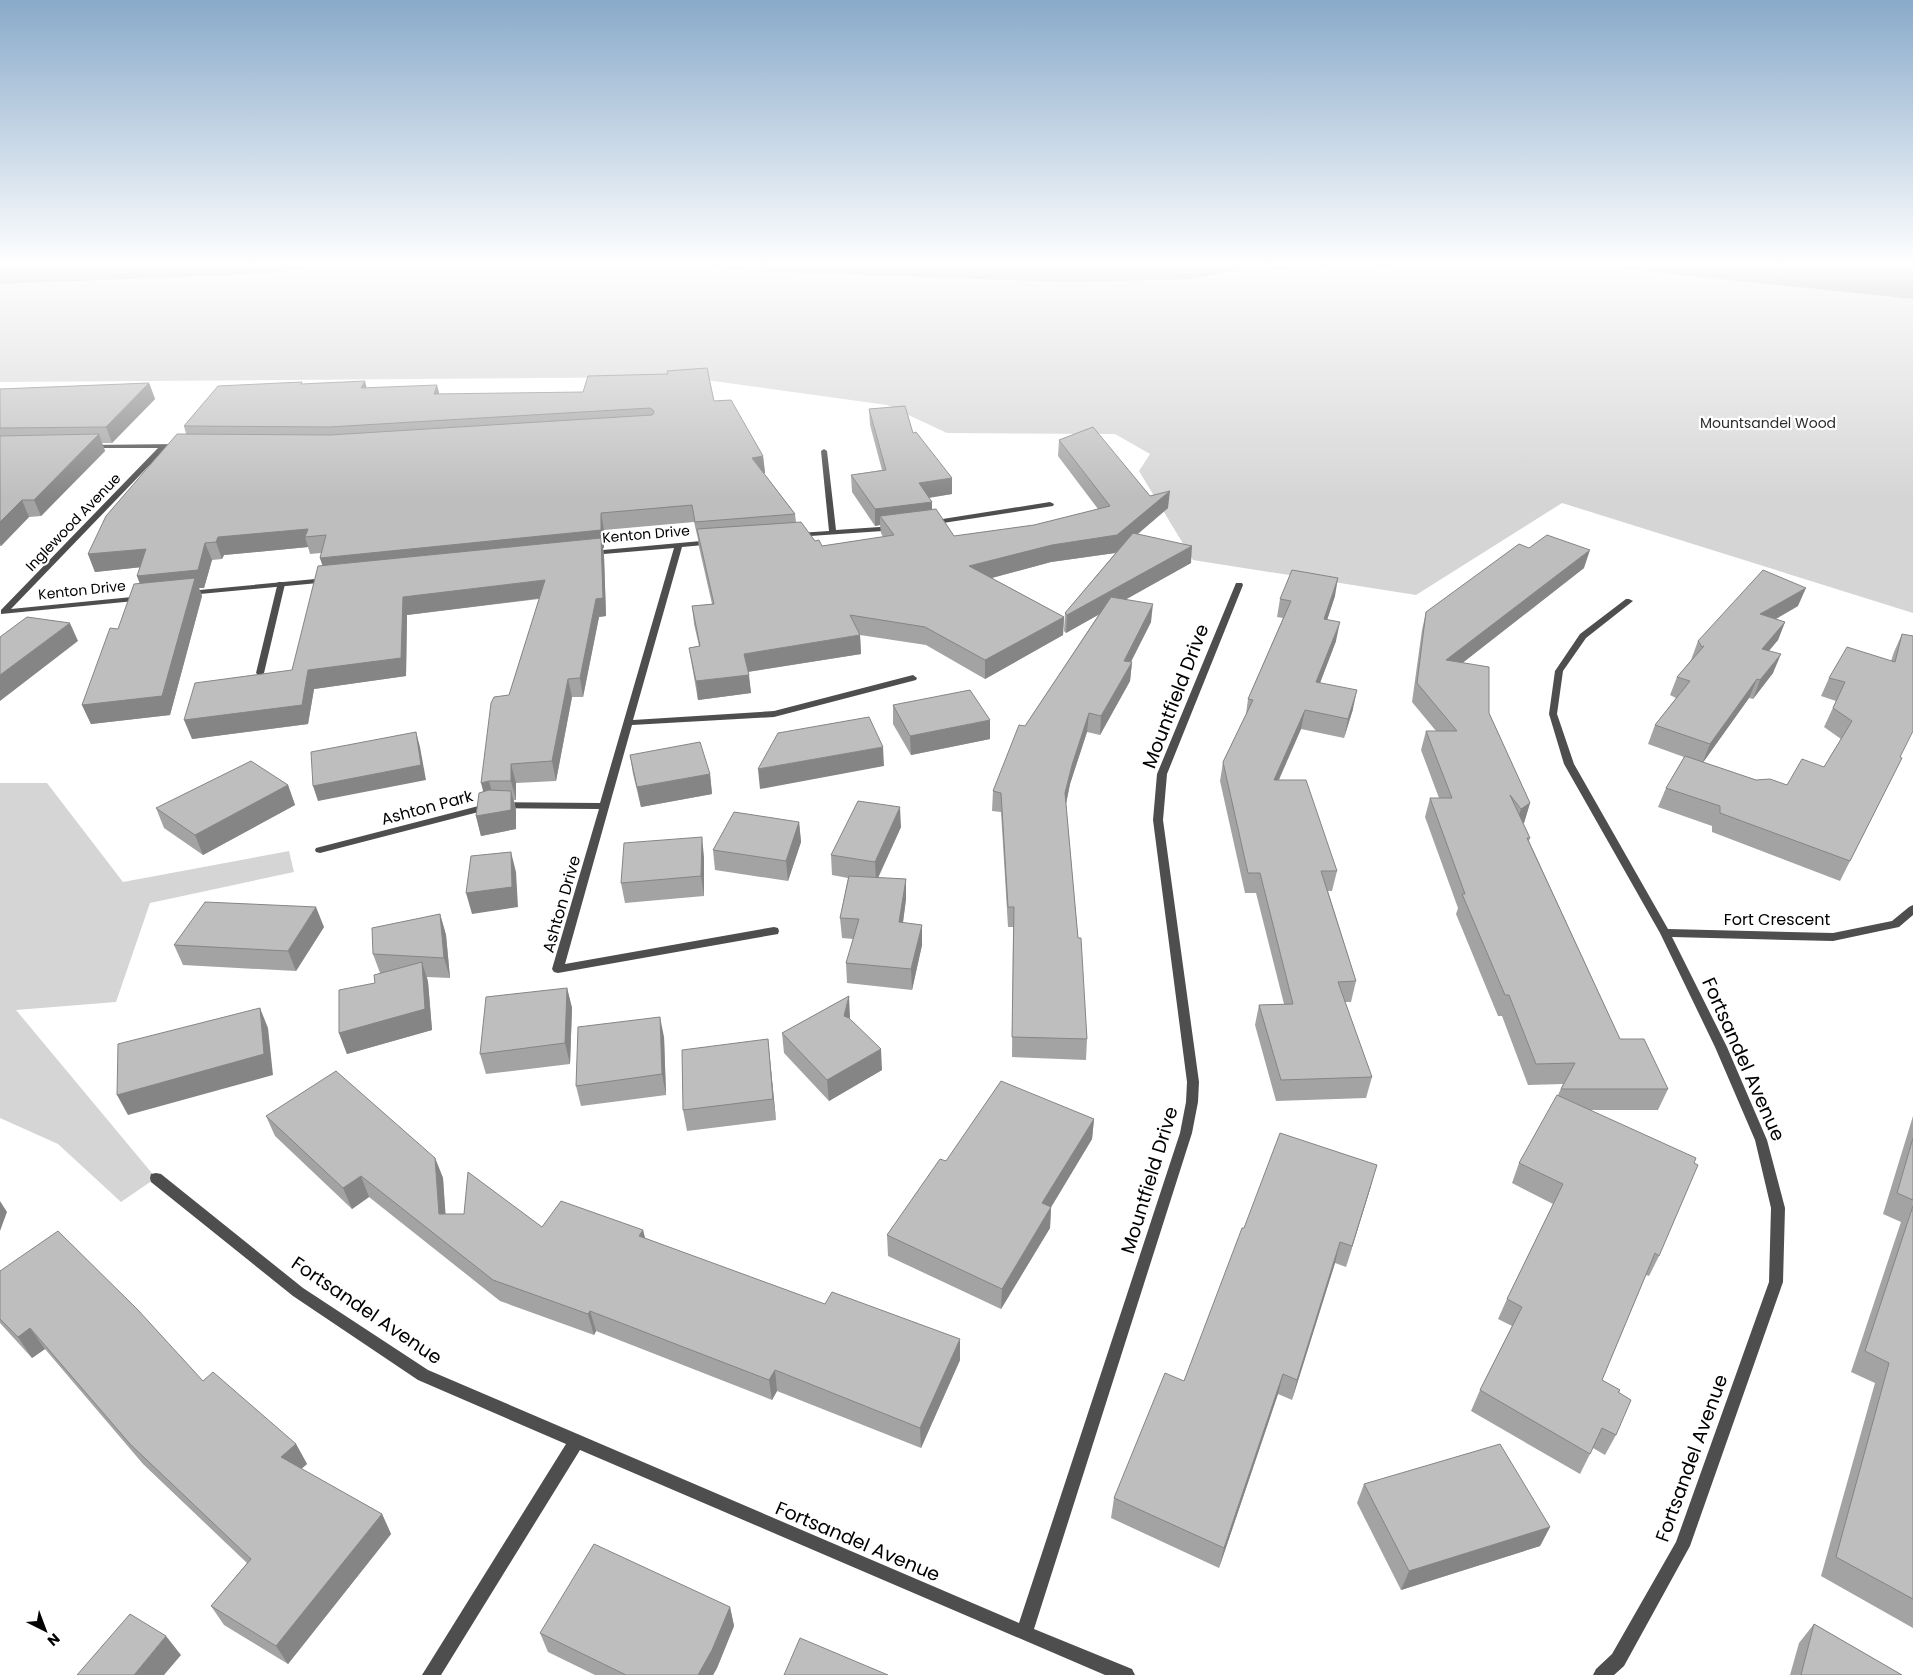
<svg xmlns="http://www.w3.org/2000/svg" width="1913" height="1675" font-family="Poppins,sans-serif">
	<rect width="100%" height="100%" fill="#fff"/>
	<g fill="#d5d5d5">
		<path d="M 341,265 L 680,265 L 746,271 L 881,275 L 1194,279 C 1244,269 1298,267 1350,267 C 1374,267 1403,273 1426,265 L 1585,265 L 1913,299 L 1913,613 L 1562,503 L 1416,595 L 1193,560 L 1139,471 L 1150,454 L 1115,434 L 947,433 L 887,405 L 684,377 L 0,382 L 0,284 L 262,274 Z"/>
		<polygon points="0,783 47,783 123,882 289,851 294,872 150,903 116,1002 16,1010 156,1178 121,1202 58,1144 0,1118"/>
	</g>
	<g fill="#9c9c9c">
		<polygon points="0,265 341,265 262,274 0,284"/>
		<polygon points="680,265 1426,265 1407,269 1348,267 1229,272 1194,279 1069,282 746,271"/>
		<polygon points="1583,265 1913,265 1913,299"/>
	</g>
	<g fill="none" stroke-linecap="round" stroke-linejoin="round">
		<polygon fill="#4e4e4e" fill-rule="evenodd" points="278,582 284,582 285,584 264,673 260,676 256,673"/>
		<g fill="#4e4e4e" fill-rule="evenodd">
			<polygon points="179,444 182,446 181,447 166,448 11,609 142,596 145,596 145,600 1,614 1,610 158,448 91,448 89,447 89,445"/>
			<polygon points="824,449 827,451 836,530 894,526 897,526 897,530 796,537 796,533 799,533 829,531 821,451"/>
			<polygon points="1050,502 1054,504 1053,506 930,525 926,523 930,521"/>
			<polygon points="712,540 715,540 715,544 682,547 633,720 774,711 913,675 917,678 916,680 774,717 632,725 565,964 774,927 778,928 779,931 778,934 558,973 554,972 552,969 599,809 494,808 320,853 316,852 315,850 316,848 494,802 600,803 674,548 592,555 588,553 592,551"/>
			<polygon points="326,578 329,578 329,582 189,595 185,593 189,591"/>
			<polygon points="1236,583 1242,583 1243,585 1167,774 1163,820 1199,1082 1198,1102 1192,1133 1034,1629 1132,1669 1135,1675 1105,1675 580,1450 441,1675 422,1675 566,1444 418,1380 293,1296 151,1182 150,1178 151,1174 156,1173 161,1174 303,1288 428,1370 1019,1623 1180,1133 1186,1102 1187,1082 1153,820 1157,774"/>
			<polygon points="1626,599 1629,599 1633,601 1586,638 1563,671 1557,714 1574,764 1668,929 1833,933 1892,921 1909,907 1913,905 1913,915 1899,927 1833,941 1672,937 1727,1047 1767,1140 1785,1208 1783,1282 1690,1546 1624,1666 1614,1675 1593,1675 1596,1669 1612,1654 1676,1542 1769,1282 1771,1208 1755,1140 1715,1047 1660,933 1564,764 1549,714 1555,671 1580,634"/>
		</g>
	</g>
	<g fill="#a3a3a3">
		<polygon points="302,382 302,384 366,388 439,394 714,401 763,456 765,473 764,473 795,514 796,522 815,541 822,546 883,537 881,533 880,525 875,526 852,492 851,475 882,470 870,425 869,409 913,433 952,478 952,494 929,498 932,510 954,536 1034,525 1098,509 1058,456 1059,440 1168,508 1138,534 1191,563 1126,599 1151,622 1131,662 1132,662 1130,681 1100,735 1087,732 1070,784 1066,804 1087,1039 1086,1060 1012,1057 1013,927 1008,927 1001,812 992,811 993,791 1025,726 1099,614 1066,633 1064,631 1065,613 1117,551 1115,553 1051,562 992,578 1064,617 1063,635 985,679 926,645 860,635 861,654 748,672 751,693 698,700 692,666 689,648 699,646 694,624 692,606 712,604 699,547 698,539 694,522 604,530 604,548 603,548 604,556 606,616 599,617 583,697 572,697 556,781 516,783 516,800 514,800 516,810 516,829 481,836 476,816 509,695 539,599 407,615 406,676 314,689 308,724 192,739 292,670 323,566 320,558 321,553 310,554 308,547 224,555 222,559 212,560 204,588 199,588 202,596 170,715 91,724 82,705 140,584 137,576 140,567 95,572 88,554 186,434 184,426"/>
		<polygon points="149,383 155,399 112,443 102,443 105,451 41,516 29,517 1,546 0,546 0,389"/>
		<polygon points="1529,548 1584,568 1462,663 1489,713 1530,803 1524,823 1523,824 1530,838 1529,841 1620,1039 1668,1089 1658,1110 1590,1110 1659,1256 1649,1276 1646,1275 1602,1380 1620,1390 1619,1393 1616,1435 1605,1455 1593,1448 1580,1474 1471,1411 1480,1390 1512,1326 1498,1319 1507,1299 1553,1204 1512,1183 1519,1163 1558,1095 1563,1084 1528,1085 1502,1016 1498,1016 1456,914 1458,908 1425,817 1430,798 1439,798 1421,750 1426,731 1436,731 1412,702 1422,630 1426,612"/>
		<polygon points="1335,596 1327,620 1336,641 1320,683 1353,709 1344,738 1301,729 1279,780 1337,871 1332,891 1328,891 1356,981 1351,1002 1345,1002 1372,1077 1366,1098 1276,1101 1255,1025 1259,1005 1284,1004 1256,893 1245,893 1220,781 1223,762 1246,714 1248,699 1283,618 1277,617 1280,599"/>
		<polygon points="1798,606 1776,619 1785,622 1778,640 1769,651 1773,673 1753,699 1749,698 1703,762 1756,780 1787,785 1824,767 1841,739 1824,727 1836,701 1821,696 1829,678 1891,661 1894,652 1902,634 1900,758 1902,758 1840,881 1712,832 1712,826 1658,807 1666,788 1684,757 1648,744 1655,725 1676,698 1670,695 1677,677 1691,660 1698,641"/>
		<polygon points="893,705 990,739 911,755 893,724"/>
		<polygon points="630,755 710,774 712,794 641,807 633,774"/>
		<polygon points="288,785 295,805 203,855 164,828 156,808"/>
		<polygon points="799,822 801,842 788,881 715,870 713,850"/>
		<polygon points="901,827 878,878 906,879 906,899 903,923 922,925 922,945 912,990 847,983 846,963 853,939 842,938 840,918 848,878 832,875 831,855"/>
		<polygon points="704,857 704,896 625,903 621,883"/>
		<polygon points="440,914 446,935 450,978 427,977 428,982 432,1030 347,1054 339,1033 375,983 380,973 373,954"/>
		<polygon points="324,927 296,971 183,965 174,945"/>
		<polygon points="567,988 572,1008 570,1064 486,1074 480,1054"/>
		<polygon points="849,996 849,1019 882,1070 829,1101 784,1053 782,1033"/>
		<polygon points="664,1037 666,1095 581,1106 576,1086"/>
		<polygon points="768,1039 776,1120 687,1131 683,1110"/>
		<polygon points="266,1116 435,1158 443,1178 445,1214 542,1227 643,1230 645,1238 960,1360 921,1448 777,1391 772,1400 596,1331 594,1335 500,1301 369,1197 352,1209 275,1136"/>
		<polygon points="1913,1116 1913,1628 1821,1576 1875,1383 1851,1372 1901,1222 1883,1214"/>
		<polygon points="1094,1119 1092,1139 1051,1207 1050,1228 1001,1309 888,1256 887,1235 946,1161"/>
		<polygon points="1371,1186 1346,1267 1335,1263 1292,1400 1278,1394 1219,1568 1111,1518 1114,1498 1184,1381 1244,1228"/>
		<polygon points="0,1271 203,1381 296,1444 307,1464 301,1469 382,1514 391,1534 288,1664 224,1625 211,1606 247,1563 143,1464 45,1349 32,1358 0,1323"/>
		<polygon points="1364,1484 1550,1527 1540,1546 1401,1590 1357,1503"/>
		<polygon points="730,1607 734,1626 717,1668 713,1675 595,1675 548,1652 540,1633"/>
		<polygon points="1814,1624 1902,1675 1790,1675 1799,1643"/>
	</g>
	<g fill="#858585">
		<polygon points="365,381 369,397 361,388"/>
		<polygon points="149,383 155,399 112,443 106,427"/>
		<polygon points="437,385 441,400 434,394"/>
		<polygon points="99,434 105,451 41,516 34,500"/>
		<polygon points="763,456 765,473 754,474 752,458"/>
		<polygon points="952,478 952,494 919,499 919,483"/>
		<polygon points="1170,491 1168,508 1115,553 1051,562 969,584 969,566"/>
		<polygon points="22,500 29,517 1,546 0,543 0,522"/>
		<polygon points="932,502 932,519 880,516 880,525 875,526 875,509"/>
		<polygon points="601,513 604,530 604,548 603,548 604,556 606,616 599,617 583,697 580,678 602,548 326,576 320,558"/>
		<polygon points="308,529 305,537 308,547 224,555 222,559 216,542 218,537"/>
		<polygon points="205,543 212,560 204,588 199,588 202,596 170,715 91,724 82,705 144,594 137,576"/>
		<polygon points="1192,546 1191,563 1066,633 1067,615"/>
		<polygon points="146,549 153,566 95,572 88,554"/>
		<polygon points="1590,550 1584,568 1442,679 1446,660"/>
		<polygon points="1338,578 1335,596 1321,638 1324,619"/>
		<polygon points="545,580 549,597 407,615 406,676 314,689 308,724 192,739 184,720 308,670 403,597"/>
		<polygon points="1806,588 1798,606 1753,632 1760,614"/>
		<polygon points="1153,604 1151,622 1122,679 1124,661"/>
		<polygon points="1064,617 1063,635 985,679 985,660"/>
		<polygon points="1340,622 1336,641 1313,701 1316,682"/>
		<polygon points="1785,622 1778,640 1755,667 1762,649"/>
		<polygon points="70,623 78,641 0,701 0,675"/>
		<polygon points="860,635 861,654 746,672 744,654"/>
		<polygon points="1781,654 1773,673 1753,699 1760,680"/>
		<polygon points="1132,662 1130,681 1100,735 1101,716"/>
		<polygon points="749,675 751,693 698,700 696,681"/>
		<polygon points="568,679 572,697 556,781 552,761"/>
		<polygon points="1757,679 1749,698 1702,764 1710,744"/>
		<polygon points="1357,690 1353,709 1344,738 1348,719"/>
		<polygon points="1305,710 1301,729 1270,799 1274,780"/>
		<polygon points="1089,713 1087,732 1070,784 1064,813 1065,793 1072,765"/>
		<polygon points="990,720 990,739 911,755 910,736"/>
		<polygon points="416,732 420,747 426,780 318,801 313,786"/>
		<polygon points="883,747 884,766 760,789 758,769"/>
		<polygon points="511,764 516,783 516,800 511,781"/>
		<polygon points="710,774 712,794 641,807 637,787"/>
		<polygon points="489,781 494,800 486,802 481,783"/>
		<polygon points="288,785 295,805 203,855 195,835"/>
		<polygon points="511,791 516,810 516,829 481,836 476,816"/>
		<polygon points="1530,803 1524,823 1515,828 1521,809"/>
		<polygon points="900,807 901,827 876,882 875,862"/>
		<polygon points="799,822 801,842 788,881 786,861"/>
		<polygon points="702,837 704,857 704,896 701,876"/>
		<polygon points="511,852 516,872 518,907 472,914 466,893"/>
		<polygon points="906,879 906,899 900,943 899,922"/>
		<polygon points="316,907 324,927 296,971 288,951"/>
		<polygon points="440,914 446,935 450,978 444,958"/>
		<polygon points="922,925 922,945 912,990 911,969"/>
		<polygon points="422,962 428,982 432,1030 347,1054 339,1033"/>
		<polygon points="567,988 572,1008 570,1064 565,1043"/>
		<polygon points="849,996 850,1017 845,1037 844,1016"/>
		<polygon points="260,1008 268,1028 273,1075 128,1115 117,1095"/>
		<polygon points="660,1017 664,1037 666,1095 662,1074"/>
		<polygon points="768,1039 770,1060 776,1120 773,1099"/>
		<polygon points="881,1049 882,1070 829,1101 827,1080"/>
		<polygon points="1094,1119 1092,1139 1041,1224 1042,1203"/>
		<polygon points="435,1158 443,1178 447,1234 439,1214"/>
		<polygon points="1377,1165 1371,1186 1346,1267 1352,1246"/>
		<polygon points="361,1176 369,1197 352,1209 343,1188"/>
		<polygon points="0,1201 7,1212 0,1231"/>
		<polygon points="1051,1207 1050,1228 1001,1309 1002,1289"/>
		<polygon points="643,1230 648,1251 639,1236"/>
		<polygon points="1340,1242 1335,1263 1292,1400 1297,1380"/>
		<polygon points="590,1311 596,1331 594,1335 588,1314"/>
		<polygon points="30,1328 45,1349 32,1358 18,1337"/>
		<polygon points="960,1339 960,1360 921,1448 920,1428"/>
		<polygon points="775,1370 777,1391 772,1400 769,1380"/>
		<polygon points="1283,1374 1278,1394 1219,1568 1224,1548"/>
		<polygon points="296,1444 307,1464 292,1477 281,1457"/>
		<polygon points="382,1514 391,1534 288,1664 276,1646"/>
		<polygon points="1550,1527 1540,1546 1401,1590 1409,1571"/>
		<polygon points="730,1607 734,1626 717,1668 713,1675 698,1675"/>
		<polygon points="166,1636 181,1655 164,1675 134,1675"/>
	</g>
	<g fill="#bebebe" stroke="#858585">
		<polygon points="707,368 714,401 731,400 763,456 752,458 795,514 695,522 692,505 601,513 601,530 320,558 326,535 305,537 308,529 218,537 216,542 205,543 198,570 137,576 146,549 88,554 106,516 177,434 330,435 652,415 654,413 653,410 650,408 329,427 184,426 218,386 302,382 301,384 365,381 361,388 437,385 434,394 583,392 588,376 668,374 667,371"/>
		<polygon points="149,383 106,427 0,428 0,389"/>
		<polygon points="905,406 913,433 916,432 952,478 919,483 932,502 875,509 851,475 886,470 869,409"/>
		<polygon points="1093,427 1150,496 1170,491 1117,535 1052,545 969,566 1064,617 985,660 925,627 850,615 860,635 744,654 749,675 696,681 689,648 700,646 692,606 714,604 697,529 801,522 815,541 819,540 822,546 894,535 880,516 936,509 954,536 1034,525 1110,506 1059,440"/>
		<polygon points="99,434 34,500 22,500 0,522 0,436"/>
		<polygon points="1133,533 1192,546 1067,615 1065,613"/>
		<polygon points="1547,535 1590,550 1446,660 1489,667 1489,713 1530,803 1521,809 1510,795 1530,838 1527,838 1620,1039 1644,1039 1668,1089 1561,1089 1575,1063 1536,1064 1509,995 1505,995 1462,894 1465,894 1430,798 1452,798 1426,731 1457,731 1417,683 1426,612 1519,544 1529,548"/>
		<polygon points="601,538 603,598 596,599 580,678 568,679 552,761 511,764 511,781 489,781 481,783 491,703 494,697 509,695 545,580 403,597 401,658 308,670 302,705 184,720 195,683 292,670 318,566"/>
		<polygon points="1292,570 1338,578 1324,619 1340,622 1316,682 1357,690 1348,719 1305,710 1274,780 1306,780 1337,871 1321,871 1356,981 1338,982 1372,1077 1281,1080 1259,1005 1293,1004 1260,873 1248,873 1223,762 1253,700 1248,699 1291,601 1280,599"/>
		<polygon points="1763,570 1806,588 1760,614 1785,622 1762,649 1781,654 1760,680 1757,679 1710,744 1655,725 1690,681 1677,677 1704,646 1702,647 1698,641"/>
		<polygon points="195,578 162,696 82,705 110,628 118,629 134,584"/>
		<polygon points="1111,597 1153,604 1124,661 1132,662 1101,716 1089,713 1072,765 1065,793 1078,938 1081,938 1087,1039 1012,1037 1014,907 1008,907 1001,793 993,791 1019,725 1025,726"/>
		<polygon points="27,617 70,623 0,675 0,637"/>
		<polygon points="1902,634 1913,636 1913,731 1900,757 1902,758 1850,861 1720,813 1720,806 1666,788 1685,756 1756,780 1770,779 1787,785 1802,759 1824,767 1852,721 1833,708 1845,682 1829,678 1847,647 1895,662"/>
		<polygon points="970,690 990,720 910,736 893,705"/>
		<polygon points="869,717 883,747 758,769 778,733"/>
		<polygon points="416,732 421,765 313,786 311,752"/>
		<polygon points="700,742 710,774 637,787 630,755"/>
		<polygon points="251,761 288,785 195,835 156,808"/>
		<polygon points="489,790 511,791 511,810 476,816 479,793"/>
		<polygon points="858,801 900,807 875,862 831,855"/>
		<polygon points="734,812 799,822 786,861 713,850"/>
		<polygon points="702,837 701,876 621,883 624,843"/>
		<polygon points="511,852 512,887 466,893 471,856"/>
		<polygon points="849,876 906,879 899,922 922,925 911,969 846,963 859,919 840,918"/>
		<polygon points="205,902 316,907 288,951 174,945"/>
		<polygon points="440,914 444,958 373,954 372,928"/>
		<polygon points="422,962 425,1009 339,1033 339,990 375,983 374,975"/>
		<polygon points="567,988 565,1043 480,1054 486,997"/>
		<polygon points="849,996 844,1016 849,1018 881,1049 827,1080 782,1033"/>
		<polygon points="260,1008 264,1054 117,1095 118,1044"/>
		<polygon points="660,1017 662,1074 576,1086 578,1027"/>
		<polygon points="768,1039 773,1099 683,1110 682,1050"/>
		<polygon points="336,1071 435,1158 439,1214 464,1214 468,1172 542,1227 561,1201 643,1230 639,1236 825,1304 832,1292 960,1339 920,1428 775,1370 769,1380 590,1311 588,1314 493,1280 361,1176 343,1188 266,1116"/>
		<polygon points="1001,1081 1094,1119 1042,1203 1051,1207 1002,1289 887,1235 940,1159 946,1161"/>
		<polygon points="1557,1095 1696,1158 1694,1163 1698,1165 1659,1256 1655,1253 1602,1380 1620,1390 1618,1392 1631,1400 1616,1435 1602,1428 1590,1454 1480,1390 1522,1307 1507,1299 1563,1184 1519,1163"/>
		<polygon points="1280,1133 1377,1165 1352,1246 1340,1242 1297,1380 1283,1374 1224,1548 1114,1498 1165,1373 1184,1381 1242,1228 1244,1228"/>
		<polygon points="1913,1138 1913,1200 1897,1193"/>
		<polygon points="1913,1206 1913,1599 1836,1557 1889,1363 1865,1351"/>
		<polygon points="58,1231 138,1310 203,1381 213,1372 296,1444 281,1457 382,1514 276,1646 211,1606 251,1559 130,1444 30,1328 18,1337 0,1319 0,1271"/>
		<polygon points="1500,1444 1550,1527 1409,1571 1364,1484"/>
		<polygon points="594,1544 730,1607 712,1650 698,1675 626,1675 540,1633"/>
		<polygon points="130,1614 166,1636 134,1675 77,1675"/>
		<polygon points="1814,1624 1902,1675 1801,1675"/>
		<polygon points="800,1638 888,1675 784,1675"/>
	</g>
	<linearGradient id="sky" x2="0" y2="1"><stop stop-color="#89aaca"/><stop offset="0.53" stop-color="#fff"/><stop offset="1" stop-color="#fff" stop-opacity="0"/></linearGradient>
	<rect width="1913" height="499" fill="url(#sky)"/>
	<g text-anchor="middle" stroke-width="4.5" stroke-linejoin="round" paint-order="stroke">
		<g font-size="14" fill="#2c2c2c" stroke="#fff">
			<text x="1768" y="428">Mountsandel Wood</text>
		</g>
		<g font-size="14" fill="#000" stroke="#fff">
			<text transform="translate(73 522) rotate(-46)" y="5">Inglewood Avenue</text>
			<text transform="translate(646 534) rotate(-5)" y="5">Kenton Drive</text>
			<text transform="translate(82 590) rotate(-6)" y="5">Kenton Drive</text>
		</g>
		<g font-size="16" fill="#000" stroke="#fff">
			<text transform="translate(427 807) rotate(-15)" y="6">Ashton Park</text>
			<text transform="translate(561 904) rotate(-74)" y="6">Ashton Drive</text>
			<text x="1777" y="925">Fort Crescent</text>
		</g>
		<g font-size="19" fill="#000" stroke="#fff">
			<text transform="translate(1175 696) rotate(-69)" y="7">Mountfield Drive</text>
			<text transform="translate(1744 1059) rotate(66)" y="7">Fortsandel Avenue</text>
			<text transform="translate(1149 1180) rotate(-73)" y="7">Mountfield Drive</text>
			<text transform="translate(367 1310) rotate(34)" y="7">Fortsandel Avenue</text>
			<text transform="translate(1691 1458) rotate(-70)" y="7">Fortsandel Avenue</text>
			<text transform="translate(858 1541) rotate(23)" y="7">Fortsandel Avenue</text>
		</g>
	</g>
	<g transform="translate(45 1630) rotate(138)" stroke="#ffffff" stroke-width="4" paint-order="stroke">
	<path d="M0-4L9 19L0 12L-9 19Z" fill="#000000"/>
	<text y="-8" font-size="14" font-weight="bold" text-anchor="middle" fill="#000000">N</text>
	</g>
</svg>
